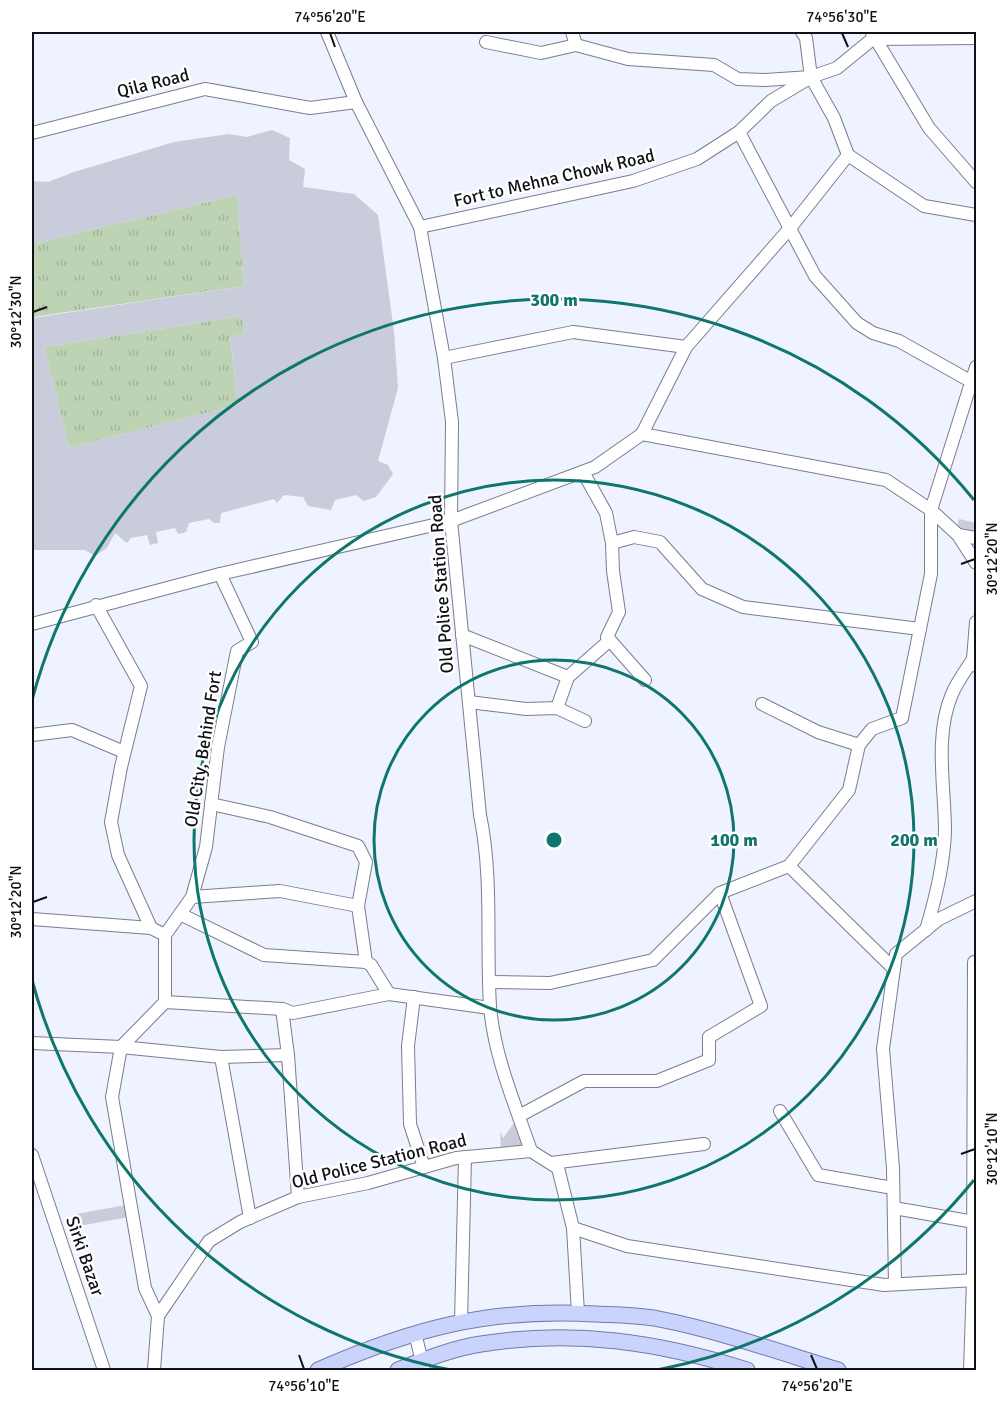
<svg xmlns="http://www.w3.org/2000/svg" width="1008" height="1402" font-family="Signika,sans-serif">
	<defs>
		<pattern id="grass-tufts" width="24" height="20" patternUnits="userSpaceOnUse" patternTransform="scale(1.5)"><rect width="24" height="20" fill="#bed3b4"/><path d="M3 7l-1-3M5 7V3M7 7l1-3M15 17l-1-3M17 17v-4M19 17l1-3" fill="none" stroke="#a2b49a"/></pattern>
	</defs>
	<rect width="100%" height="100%" fill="#eff2ff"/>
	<g fill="url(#grass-tufts)">
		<polygon points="237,195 244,286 33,317 32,244"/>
		<polygon points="242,316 245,333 230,337 238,405 69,448 44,347"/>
	</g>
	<g fill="#c8ccdb" fill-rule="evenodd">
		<path d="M 272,130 L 290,138 L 289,160 L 305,169 L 303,187 L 354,194 L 378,215 L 394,331 L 398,388 L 378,461 L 388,465 L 393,474 L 376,497 L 364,501 L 356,495 L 335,500 L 331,510 L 308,506 L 303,497 L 284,495 L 277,503 L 274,499 L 221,513 L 220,523 L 214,523 L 209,519 L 189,523 L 186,532 L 178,534 L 175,528 L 156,532 L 158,543 L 150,545 L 147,535 L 131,538 L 127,543 L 115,533 L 107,548 L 95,556 L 85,550 L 32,550 L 32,318 L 244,286 L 237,195 L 32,244 L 32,181 L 48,182 L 74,172 L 174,142 L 229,134 L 247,137 ZM 242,316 L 245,333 L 230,336 L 238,405 L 69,448 L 44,347 Z"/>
		<polygon points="959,519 976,523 976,535 956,530"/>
		<polygon points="519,1116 529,1145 501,1153 500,1132 503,1138"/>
		<polygon points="126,1205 129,1217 73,1227 71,1215"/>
	</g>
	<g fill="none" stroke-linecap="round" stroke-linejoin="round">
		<defs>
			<g id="minor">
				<path d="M 327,32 L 356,102 L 420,227 L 444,358 L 452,422 L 451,521 L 480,815 C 493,877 486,943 490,1006 C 494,1056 515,1104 531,1151"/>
				<polyline points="572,32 576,45"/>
				<polyline points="872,33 929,128 976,182"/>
				<polyline points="875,39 976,38"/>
				<polyline points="486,42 541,53 576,45 628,59 714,65 738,79 765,80 811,77 837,68 881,32"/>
				<polyline points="739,132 815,276 857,323 873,333 899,341 972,382"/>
				<polyline points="32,133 205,89 310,108 356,102"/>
				<polyline points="848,155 924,206 976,215"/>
				<polyline points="420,227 633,181 697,159 739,132 771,101 811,77"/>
				<polyline points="444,358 573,332 686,347"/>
				<polyline points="642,434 686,347 791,227 848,155 834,118 811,77 806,38 802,32"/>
				<polyline points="583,472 606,513 612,543 613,571 619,612 607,637 645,680"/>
				<polyline points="958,535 976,538"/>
				<polyline points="612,543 634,537 660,542 702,589 743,607 920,629"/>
				<polyline points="96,605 141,686 121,767 111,822 118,855 151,928"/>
				<polyline points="32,624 220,574 451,521 595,467 642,434 886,480 931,510 958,535 976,563"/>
				<polyline points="462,635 568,677 557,708"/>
				<polyline points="976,666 973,659 976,622"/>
				<polyline points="568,677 610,640"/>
				<polyline points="469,702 526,709 557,708 585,721"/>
				<polyline points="762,704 818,732 859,745"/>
				<polyline points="32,735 72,730 124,752"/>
				<polyline points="211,804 270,817 358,846 366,862 358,906 366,962 371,965 389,994"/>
				<polyline points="789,866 894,969"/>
				<polyline points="192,897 280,891 358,906"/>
				<polyline points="180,914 264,955 366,962"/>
				<polyline points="32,919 151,928 165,935 165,1002 282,1009 293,1013 389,994 490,1008"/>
				<path d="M 926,930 C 936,897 944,865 945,831 C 945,787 934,736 952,694 C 957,682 966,670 973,659"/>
				<polyline points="165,935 192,897 206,847 218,747 237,651 252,642 220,574"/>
				<polyline points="490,982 550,983 653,960 720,893 789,866 849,790 859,745 872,729 902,718 931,574 931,510 976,367"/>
				<polyline points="414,997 408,1046 410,1124 424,1167"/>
				<polyline points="282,1009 288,1055 298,1197"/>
				<polyline points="32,1043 121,1047 221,1057 288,1055"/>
				<polyline points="221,1057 250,1218"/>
				<polyline points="780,1111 818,1175 893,1188"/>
				<polyline points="519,1116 584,1081 657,1081 709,1060 709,1037 761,1006 720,893"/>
				<polyline points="32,1155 104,1370"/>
				<polyline points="551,1163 704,1144"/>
				<polyline points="894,1208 974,1222"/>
				<polyline points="573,1228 627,1246 884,1285 976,1280"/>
				<polyline points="895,1284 893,1168 883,1049 896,954 939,919 976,901"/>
				<polyline points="158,1316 145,1288 112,1097 121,1047 165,1002"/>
				<polyline points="461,1322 465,1157"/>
				<polyline points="415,1333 424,1370"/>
				<polyline points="154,1370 158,1316 209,1241 240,1222 298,1197 368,1183 456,1158 531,1151 558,1168 573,1228 578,1313"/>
				<polyline points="970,1370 973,1281 974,962"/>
			</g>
			<g id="major">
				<path d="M 318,1370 C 414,1328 489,1308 595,1314 C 616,1315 638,1315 659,1319 C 720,1331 779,1352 838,1370"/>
				<path d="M 398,1370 C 424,1360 453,1348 481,1344 C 573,1329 659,1342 747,1370"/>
			</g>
		</defs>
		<use href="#minor" stroke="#7a7e8b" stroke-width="14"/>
		<use href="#major" stroke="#717caa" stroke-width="17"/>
		<use href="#minor" stroke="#fff" stroke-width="12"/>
		<use href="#major" stroke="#c9d3fc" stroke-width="15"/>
	</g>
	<path fill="none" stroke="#101116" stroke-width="2" d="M 330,33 L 335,47M 842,33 L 848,47M 33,312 L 47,307M 961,564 L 975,559M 33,902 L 47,897M 961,1154 L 975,1149M 299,1355 L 304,1369M 811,1355 L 817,1369"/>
	<g fill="none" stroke="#0f766e" stroke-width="3">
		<circle cx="554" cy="840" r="180"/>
		<circle cx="554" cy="840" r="360"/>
		<path d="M974 1180A540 540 0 0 1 657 1370M451 1370A540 540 0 0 1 32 980M32 700A540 540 0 0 1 974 500"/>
	</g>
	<g text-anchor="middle" stroke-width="5" stroke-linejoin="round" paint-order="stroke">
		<g font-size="18" fill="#101116" stroke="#fff">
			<text transform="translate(153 83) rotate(-14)" y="6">Qila Road</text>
			<text transform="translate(554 178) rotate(-13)" y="6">Fort to Mehna Chowk Road</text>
			<text transform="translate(441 584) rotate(-94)" y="6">Old Police Station Road</text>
			<text transform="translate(203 749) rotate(-81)" y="6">Old City, Behind Fort</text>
			<text transform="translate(379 1161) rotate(-14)" y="6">Old Police Station Road</text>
			<text transform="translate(85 1256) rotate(71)" y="6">Sirki Bazar</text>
		</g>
	</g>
	<circle cx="554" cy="840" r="9" fill="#0f766e" stroke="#fff" stroke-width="3"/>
	<g font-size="18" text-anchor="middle" font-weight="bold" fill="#0f766e" stroke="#fff" stroke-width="5" stroke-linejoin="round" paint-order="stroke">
		<text x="554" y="306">300 m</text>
		<text x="734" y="846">100 m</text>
		<text x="914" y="846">200 m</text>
	</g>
	<rect width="1008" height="1402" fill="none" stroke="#ffffff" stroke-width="66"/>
	<rect x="33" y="33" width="942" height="1336" fill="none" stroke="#101116" stroke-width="2"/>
	<g font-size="15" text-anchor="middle" fill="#101116">
		<text x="330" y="22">74°56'20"E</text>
		<text x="842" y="22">74°56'30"E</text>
		<text transform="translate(16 312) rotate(-90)" y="5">30°12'30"N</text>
		<text transform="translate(992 559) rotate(-90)" y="5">30°12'20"N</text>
		<text transform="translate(16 902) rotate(-90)" y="5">30°12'20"N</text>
		<text transform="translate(992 1149) rotate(-90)" y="5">30°12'10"N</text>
		<text x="304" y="1391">74°56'10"E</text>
		<text x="817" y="1391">74°56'20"E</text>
	</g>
</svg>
